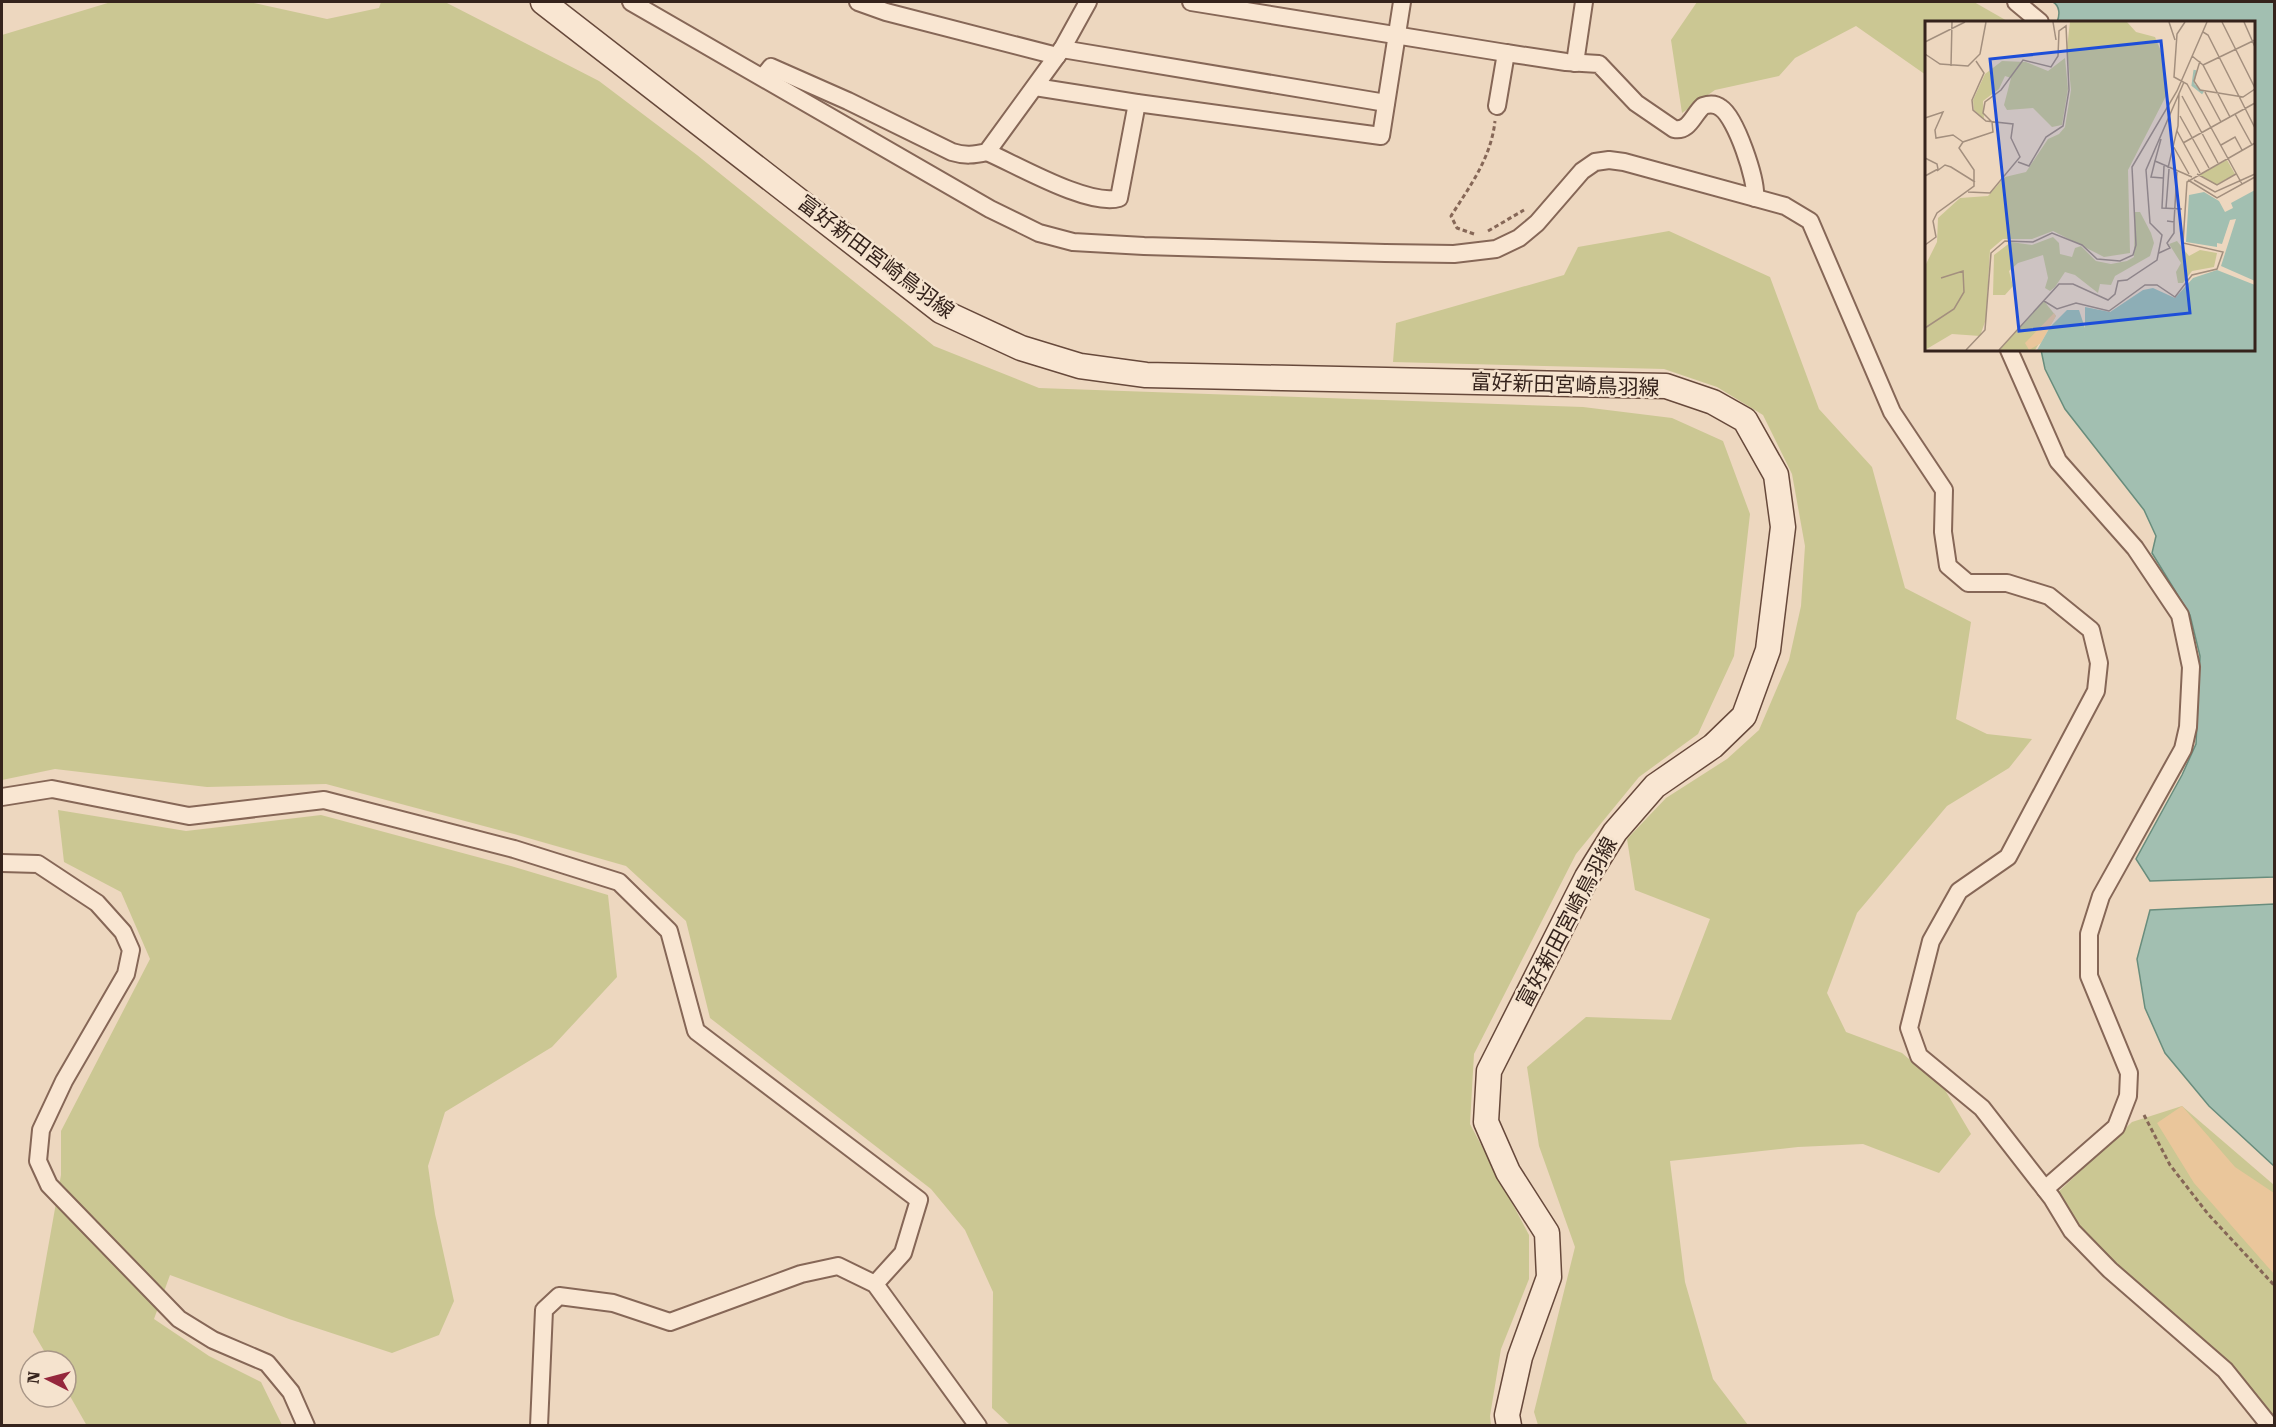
<svg xmlns="http://www.w3.org/2000/svg" width="2276" height="1427" font-family="'Roboto Serif','Noto Sans JP',serif">
	<rect width="100%" height="100%" fill="#edd7bf"/>
	<g fill="#cbc793">
		<polygon points="111,2 249,2 327,19 379,8 381,2 445,2 599,81 697,155 934,346 1039,388 1583,407 1672,418 1723,441 1750,514 1734,656 1698,734 1639,777 1576,854 1474,1054 1470,1124 1529,1235 1529,1279 1501,1349 1490,1416 1491,1425 1010,1425 992,1408 993,1292 965,1230 931,1189 710,1018 686,921 626,866 514,834 326,784 207,787 55,769 2,780 2,35"/>
		<polygon points="1697,2 1974,2 2009,22 1926,22 1926,75 1856,26 1795,58 1779,76 1715,90 1682,113 1671,40"/>
		<polygon points="1669,231 1770,277 1819,409 1872,467 1905,588 1971,622 1956,719 1987,734 2032,739 2009,768 1947,806 1857,913 1827,993 1846,1032 1902,1053 1945,1090 1971,1134 1939,1173 1863,1144 1798,1147 1670,1161 1685,1282 1713,1379 1748,1425 1538,1425 1534,1412 1575,1247 1539,1146 1527,1067 1586,1017 1671,1020 1710,919 1635,890 1627,839 1666,798 1727,759 1759,730 1789,660 1801,606 1805,546 1792,474 1763,415 1717,387 1664,369 1393,362 1396,323 1564,275 1578,247"/>
		<polygon points="58,810 186,831 321,815 511,866 608,895 617,977 552,1047 445,1112 428,1166 435,1214 454,1301 439,1335 392,1353 289,1319 170,1275 154,1319 209,1356 261,1382 282,1425 87,1426 66,1389 66,1361 50,1361 33,1332 61,1175 61,1131 150,959 121,892 64,862"/>
		<polygon points="2182,1106 2274,1185 2274,1425 2110,1270 2052,1198 2132,1122"/>
	</g>
	<polygon fill="#eac69b" points="2182,1106 2235,1167 2274,1193 2274,1274 2194,1183 2157,1123"/>
	<g fill="#a2bfb1" stroke="#698d7d" stroke-width="1.5">
		<path d="M 2053,2 L 2274,2 L 2274,877 L 2150,881 L 2136,859 L 2182,775 L 2196,744 L 2200,656 L 2190,615 L 2152,553 L 2156,536 L 2144,510 L 2065,409 L 2045,369 L 2041,350 L 2254,350 L 2254,22 L 2057,22 C 2060,15 2060,6 2053,2 Z"/>
		<polygon points="2274,904 2274,1166 2209,1106 2165,1053 2145,1008 2137,959 2150,910"/>
	</g>
	<g fill="none" stroke-linecap="round" stroke-linejoin="round">
		<defs>
			<g id="street">
				<polyline points="631,2 990,209 1039,233 1073,242 1144,246 1385,253 1454,254 1496,249 1519,238 1537,223 1582,171 1595,162 1609,160 1624,162 1785,206 1810,221 1892,412 1944,490 1943,532 1948,566 1968,583 2007,583 2049,596 2091,630 2099,663 2096,691 2008,857 1959,891 1931,941 1909,1028 1919,1056 1982,1108 2052,1198 2072,1231 2110,1270 2225,1370 2270,1426"/>
				<polyline points="858,2 886,12 1057,56"/>
				<polyline points="1191,2 1506,53 1497,106"/>
				<polyline points="2016,2 2040,22"/>
				<polyline points="1062,49 1386,103"/>
				<path d="M 1506,53 L 1566,62 L 1599,64 L 1636,103 L 1674,129 C 1689,132 1693,115 1703,106 C 1709,104 1716,104 1721,108 C 1736,118 1757,180 1755,198"/>
				<polyline points="1575,63 1584,2"/>
				<path d="M 763,77 L 771,67 L 848,101 L 952,152 C 965,156 974,155 987,152 L 1062,49 L 1088,2"/>
				<polyline points="1035,87 1137,103 1381,136 1402,2"/>
				<path d="M 987,152 C 1017,165 1089,207 1119,198 L 1137,103"/>
				<polyline points="2009,350 2058,461 2135,548 2180,615 2191,667 2188,727 2183,749 2101,896 2089,934 2089,976 2129,1073 2128,1096 2116,1127 2045,1189"/>
				<polyline points="2,797 52,789 189,816 324,800 514,849 619,882 669,931 696,1031 919,1200 903,1253 875,1284"/>
				<polyline points="2,863 38,864 97,903 123,932 131,950 126,974 64,1081 41,1130 38,1161 49,1185 179,1319 213,1340 267,1363 291,1392 306,1426"/>
				<polyline points="539,1426 544,1310 559,1296 613,1303 670,1322 801,1274 838,1266 875,1284 978,1426"/>
			</g>
			<polyline id="secondary" points="543,2 941,311 1021,348 1080,366 1146,375 1666,386 1713,402 1745,420 1776,475 1783,527 1768,650 1744,716 1713,746 1655,786 1615,832 1587,877 1489,1071 1486,1122 1508,1172 1547,1233 1549,1277 1520,1357 1507,1415 1509,1426"/>
		</defs>
		<use href="#street" stroke="#866757" stroke-width="20"/>
		<use href="#secondary" stroke="#67493b" stroke-width="27"/>
		<g stroke="#866757" stroke-width="3" stroke-dasharray="4.5 3" stroke-linecap="butt">
			<polyline points="1488,231 1524,210"/>
			<path d="M 1474,234 L 1457,228 L 1451,216 C 1470,186 1491,158 1495,121"/>
			<polyline points="2144,1115 2170,1165 2208,1214 2274,1285"/>
		</g>
		<use href="#street" stroke="#f9e6d2" stroke-width="16"/>
		<use href="#secondary" stroke="#f9e6d2" stroke-width="24"/>
	</g>
	<g text-anchor="middle" stroke-width="5" stroke-linejoin="round" paint-order="stroke">
		<g font-size="21" fill="#35231c" stroke="#f5e3ce">
			<text transform="translate(876 257) rotate(37)" y="7">富好新田宮崎鳥羽線</text>
			<text transform="translate(1565 385) rotate(2)" y="7">富好新田宮崎鳥羽線</text>
			<text transform="translate(1567 922) rotate(-62)" y="7">富好新田宮崎鳥羽線</text>
		</g>
	</g>
	<g transform="translate(1925 21)">
		<rect width="330" height="330" fill="#edd7bf"/>
		<path d="M 145,1 L 202,1 L 211,11 L 230,16 L 238,35 L 242,73 L 203,149 L 205,232 L 179,236 L 128,210 L 107,218 L 78,218 L 65,229 L 61,298 L 55,315 L 27,313 L 0,329 L 0,245 L 12,221 L 13,197 L 35,177 L 63,175 L 80,156 L 101,151 L 123,118 L 134,113 L 140,106 L 146,69 L 142,27 ZM 140,37 L 143,68 L 137,104 L 127,106 L 108,87 L 82,89 L 79,84 L 86,57 L 80,55 L 74,68 L 58,80 L 59,98 L 49,89 L 48,79 L 60,53 L 77,40 L 101,41 L 123,50 ZM 302,139 L 310,153 L 291,164 L 274,154 ZM 210,191 L 215,191 L 226,212 L 229,222 L 225,235 L 190,255 L 186,264 L 175,263 L 173,272 L 150,254 L 140,251 L 130,266 L 125,270 L 120,267 L 123,257 L 118,234 L 93,242 L 84,250 L 88,265 L 80,274 L 68,274 L 69,234 L 86,221 L 107,224 L 128,216 L 134,222 L 135,233 L 147,236 L 150,227 L 156,225 L 171,240 L 186,243 L 202,240 L 209,236 ZM 252,220 L 264,235 L 275,229 L 292,232 L 289,246 L 267,250 L 258,262 L 253,262 L 251,251 L 256,242 L 244,223 ZM 119,280 L 131,295 L 110,329 L 74,329 Z" fill="#cbc793"/>
		<path d="M 129,292 L 131,295 L 116,322 L 104,329 L 100,322 Z" fill="#eac69b"/>
		<path d="M 330,169 L 330,260 L 296,245 L 311,198 L 305,199 L 297,223 L 292,222 L 292,226 L 261,221 L 264,174 L 279,171 L 294,180 L 300,191 L 308,187 L 306,182 ZM 292,249 L 330,264 L 330,329 L 112,329 L 125,306 L 142,289 L 154,289 L 160,307 L 160,286 L 185,291 L 218,269 L 228,267 L 250,277 L 268,257 Z" fill="#a2bfb1"/>
		<path fill="none" stroke="#a2bfb1" stroke-width="3" d="M 270,49 L 268,64 L 278,72"/>
		<path fill="none" stroke="#a38f7e" stroke-width="1.5" d="M 128,1 L 131,19M 244,1 L 250,19M 260,1 L 252,13 L 249,56 L 262,63 L 317,163M 297,1 L 330,67M 319,1 L 330,26M 278,11 L 283,14 L 330,107M 0,21 L 40,1M 0,33 L 15,43 L 43,45 L 55,33 L 61,1M 267,35 L 278,44 L 305,96M 275,40 L 269,60 L 275,69 L 318,76 L 330,68M 278,44 L 330,19M 26,45 L 27,1M 280,71 L 296,101M 257,75 L 293,142M 310,93 L 327,124M 255,95 L 284,147M 0,97 L 18,91 L 10,109 L 11,117 L 28,114 L 38,121M 252,110 L 275,152M 236,118 L 230,140 L 267,156M 258,122 L 330,82M 247,123 L 264,153M 296,124 L 310,116 L 317,129M 0,137 L 12,143 L 13,148 L 0,155M 230,140 L 226,156 L 238,157M 239,145 L 237,187 L 257,188M 243,147 L 253,105 L 254,72M 12,150 L 20,144 L 26,146 L 50,161M 272,153 L 292,164 L 311,153M 263,159 L 292,177 L 330,156M 269,159 L 290,171 L 330,153M 43,171 L 65,172 L 95,136 L 86,117 L 88,103 L 61,100 L 48,89 L 47,79 L 59,52 L 51,40M 241,187 L 244,148M 242,200 L 249,201 L 252,151M 0,224 L 11,216 L 8,200 L 12,192 L 49,165 L 49,149 L 34,127 L 38,121 L 68,111 L 67,101 L 58,92 L 60,81 L 76,69 L 98,39 L 126,46 L 133,35 L 134,10 L 141,5 L 144,69 L 138,105 L 121,116 L 104,145 L 93,141M 234,232 L 245,227 L 242,222 L 249,212 L 249,201M 119,280 L 132,288 L 151,282 L 184,290 L 220,264 L 232,264 L 250,276 L 267,254 L 292,248 L 298,231 L 258,222 L 262,161 L 330,122M 0,307 L 29,288 L 39,271 L 38,250 L 16,257M 41,329 L 60,309 L 66,232 L 80,220 L 108,221 L 127,212 L 157,224 L 172,238 L 195,240 L 208,234 L 211,224 L 207,146 L 252,70 L 282,1M 74,329 L 134,263 L 148,263 L 183,279 L 190,273 L 193,260 L 202,259 L 232,239 L 237,214 L 225,202 L 221,149 L 259,61"/>
		<path fill="#1d4ed8" fill-opacity="0.15" stroke="#1d4ed8" stroke-width="3" d="M 236,20 L 265,292 L 94,310 L 65,38 Z"/>
		<rect width="330" height="330" fill="none" stroke="#35231c" stroke-width="3"/>
	</g>
	<rect width="2276" height="1427" fill="none" stroke="#35231c" stroke-width="6"/>
	<g transform="translate(48 1379) rotate(276)"><circle r="28" fill="#f5e3ce" stroke="#a89687" stroke-width="1.5"/>
	<path d="M0-4.5L10 22L0 15L-10 22Z" fill="#95273c"/>
	<text y="-9" font-size="16" font-weight="bold" text-anchor="middle" fill="#35231c">N</text>
	</g>
</svg>
